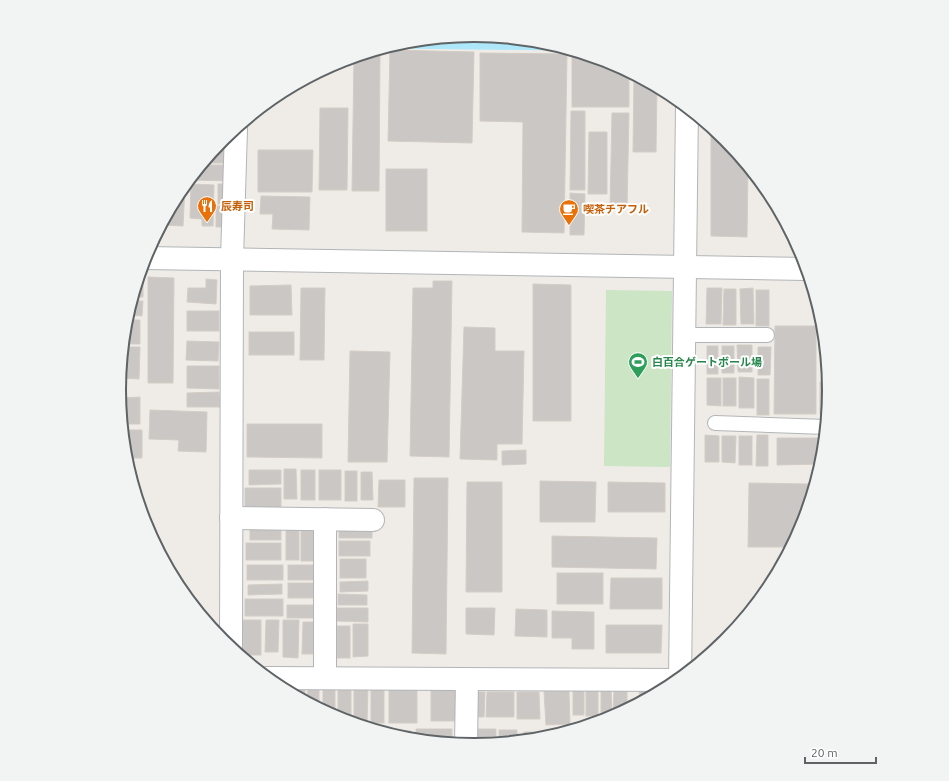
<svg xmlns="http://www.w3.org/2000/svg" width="949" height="781" font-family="Ubuntu,'Noto Sans JP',sans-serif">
	<rect width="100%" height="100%" fill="#efece7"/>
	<polygon fill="#cbe5c5" points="606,290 672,291 670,467 604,466"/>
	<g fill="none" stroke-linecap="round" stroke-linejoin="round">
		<polyline stroke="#ade7f9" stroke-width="7" points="396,45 561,47"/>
	</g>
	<g fill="#cbc7c4" stroke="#d4ccc5">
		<polygon points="390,50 474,52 472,143 388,141"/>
		<polygon points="367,53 380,54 379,191 352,191 354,57"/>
		<polygon points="480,53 567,54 564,233 522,232 523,122 480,121"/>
		<polygon points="572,56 591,56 611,62 629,72 629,107 572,107"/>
		<polygon points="634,75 657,87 656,152 633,152"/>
		<polygon points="320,108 348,108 347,190 319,190"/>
		<polygon points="571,111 585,111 585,190 570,190"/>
		<polygon points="612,113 629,113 627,208 610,208"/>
		<polygon points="711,127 726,139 748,166 747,237 711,236"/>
		<polygon points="589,132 607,132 607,194 588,194"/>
		<polygon points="214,150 228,150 228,163 204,163"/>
		<polygon points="258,150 313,150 312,192 258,192"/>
		<polygon points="202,165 228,165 228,181 194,180 194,174"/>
		<rect x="386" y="169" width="41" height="62"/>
		<polygon points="191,184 214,185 213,226 202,226 202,219 190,218"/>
		<rect x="218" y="184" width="11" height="20"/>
		<polygon points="185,186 183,226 162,225 179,193"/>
		<polygon points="570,193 585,194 584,235 570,235"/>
		<polygon points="261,196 310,197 309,230 272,229 273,214 260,214"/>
		<polygon points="216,206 228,206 227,227 216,227"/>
		<polygon points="148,277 174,278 173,383 148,383"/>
		<polygon points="206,279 217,280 216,304 187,302 188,288 206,288"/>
		<polygon points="138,280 143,280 143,297 133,297"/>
		<polygon points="433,281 452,281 449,457 410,456 413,288 433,288"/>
		<polygon points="533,284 571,285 571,421 533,421"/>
		<polygon points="291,285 292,315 250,315 250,286"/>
		<polygon points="301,288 325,288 324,360 300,360"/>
		<polygon points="707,288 722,288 721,324 706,324"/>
		<polygon points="753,288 754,324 741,324 740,289"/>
		<polygon points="724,289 736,289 736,325 723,325"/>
		<rect x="756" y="290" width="13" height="36"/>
		<polygon points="132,301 143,301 142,316 128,315"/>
		<rect x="187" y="311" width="32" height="20"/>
		<polygon points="126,320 140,320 140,344 124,344"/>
		<polygon points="775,326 816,326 816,414 774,414"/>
		<polygon points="464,327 495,328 495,351 524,351 522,444 497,444 497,460 460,459"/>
		<rect x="249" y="332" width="45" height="23"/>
		<polygon points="187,341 219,342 218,361 186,360"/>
		<polygon points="737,345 752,345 752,372 738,372"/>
		<rect x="707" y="346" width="11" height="28"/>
		<rect x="722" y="346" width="12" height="27"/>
		<polygon points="123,347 140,347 139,379 120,378"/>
		<polygon points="758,347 771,347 770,375 758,375"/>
		<polygon points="350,351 390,352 387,462 348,462"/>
		<polygon points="824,364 827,364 829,377 824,377"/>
		<polygon points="187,366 219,366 219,389 187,388"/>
		<polygon points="739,377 754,378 754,408 739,408"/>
		<polygon points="707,378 721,378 721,406 707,405"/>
		<rect x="723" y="378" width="13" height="28"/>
		<rect x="757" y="379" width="12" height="36"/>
		<polygon points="820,382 829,382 828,414 820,414"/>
		<polygon points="219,392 220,407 187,407 187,393"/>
		<polygon points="140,397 140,424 122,424 120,398"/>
		<polygon points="150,410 207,412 206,452 178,451 179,440 149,439"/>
		<polygon points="247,424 322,424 322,458 247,457"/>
		<polygon points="123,430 142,430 142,458 129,458 129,447 125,447"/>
		<polygon points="705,435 719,436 719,462 705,462"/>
		<polygon points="757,435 768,435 768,466 756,466"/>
		<polygon points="722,436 736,436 735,463 722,462"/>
		<rect x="739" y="436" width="13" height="29"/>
		<polygon points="777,438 819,438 819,464 777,465"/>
		<polygon points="822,439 825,439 822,463"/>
		<polygon points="526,450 526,464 502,465 502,451"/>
		<polygon points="284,469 296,469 297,499 284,499"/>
		<polygon points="249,470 281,470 281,484 249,485"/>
		<rect x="301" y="470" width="14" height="30"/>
		<rect x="319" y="470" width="22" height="30"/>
		<rect x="345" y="471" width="12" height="30"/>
		<polygon points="361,472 372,472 373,500 361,500"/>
		<polygon points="414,478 448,478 446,654 412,653"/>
		<polygon points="379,480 405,480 405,507 378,507"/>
		<polygon points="540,481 596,482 595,522 540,522"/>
		<polygon points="467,482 502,482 502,592 466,592"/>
		<polygon points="608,482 665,483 665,512 608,512"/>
		<polygon points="749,483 811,484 810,500 804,500 804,507 809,508 803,527 792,547 748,547"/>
		<polygon points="245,488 281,488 281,508 245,507"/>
		<polygon points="301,523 315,523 320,561 301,561"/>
		<rect x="250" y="524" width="31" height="16"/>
		<rect x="286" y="524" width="13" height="36"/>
		<polygon points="372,525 372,538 339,538 339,526"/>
		<polygon points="552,536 657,538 656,569 552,567"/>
		<rect x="339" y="541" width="31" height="15"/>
		<rect x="246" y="543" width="35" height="17"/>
		<rect x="340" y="559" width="26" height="19"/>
		<rect x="247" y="565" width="36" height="15"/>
		<rect x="288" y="565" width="28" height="15"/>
		<rect x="557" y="573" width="46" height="31"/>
		<polygon points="611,578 662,578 662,609 610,609"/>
		<polygon points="368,581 368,591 340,592 340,582"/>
		<rect x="288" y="583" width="30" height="15"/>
		<polygon points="282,584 282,594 248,595 248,585"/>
		<polygon points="338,594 367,595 367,605 338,605"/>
		<rect x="245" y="599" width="38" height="17"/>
		<rect x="287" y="605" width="32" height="13"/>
		<polygon points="337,608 368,608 368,622 337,621"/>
		<polygon points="466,608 495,608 494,635 466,634"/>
		<polygon points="516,609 547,610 547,637 515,636"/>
		<polygon points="552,611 594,612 594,649 572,649 572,638 552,638"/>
		<rect x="243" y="620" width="18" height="35"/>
		<polygon points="266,620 279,620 278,652 265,652"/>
		<polygon points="283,620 299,620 298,658 283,657"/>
		<polygon points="303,622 318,622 318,654 302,654"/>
		<polygon points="353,624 368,624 368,656 353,657"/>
		<polygon points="606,625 662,625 661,653 606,653"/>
		<rect x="337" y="626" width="13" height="32"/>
		<polygon points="338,687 351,687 351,721 338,719"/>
		<polygon points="354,687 368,687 367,723 354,723"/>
		<polygon points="639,687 657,687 657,694 640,703"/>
		<polygon points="323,688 335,688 335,717 323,711"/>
		<rect x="371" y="688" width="13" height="35"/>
		<rect x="389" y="688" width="28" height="35"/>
		<rect x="573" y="688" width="11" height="27"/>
		<rect x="586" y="688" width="12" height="28"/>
		<polygon points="601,688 611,688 612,716 601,716"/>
		<polygon points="294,689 305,689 305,701 294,695"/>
		<polygon points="308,689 319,689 319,709 307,702"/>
		<rect x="431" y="689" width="25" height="32"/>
		<polygon points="614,690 627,690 627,705 636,705 613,717"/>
		<polygon points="544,691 569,691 570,724 546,725"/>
		<polygon points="474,692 485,692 484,717 474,717"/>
		<polygon points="487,692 514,692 514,717 486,717"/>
		<polygon points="517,692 539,692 540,719 517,719"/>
		<polygon points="416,729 452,729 452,744 416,740"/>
		<polygon points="476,729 496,729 496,744 476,746"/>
		<polygon points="392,730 411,731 411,740 392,735"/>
		<polygon points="499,730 517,730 517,742 499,744"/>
		<polygon points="524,732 541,732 541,740 523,741"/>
		<polygon points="545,732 566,732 545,739"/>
	</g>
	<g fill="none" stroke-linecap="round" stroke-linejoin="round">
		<defs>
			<g id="lane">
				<polyline points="684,335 767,335"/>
				<polyline points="715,423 826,427"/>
			</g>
			<g id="street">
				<polyline points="231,518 373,520"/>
				<polyline points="231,648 232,259 236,129"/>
				<polyline points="267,678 679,680"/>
				<polyline points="325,678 325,519"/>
				<polyline points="680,679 687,107"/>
				<polyline points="466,745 467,679"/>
			</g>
			<polyline id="secondary" points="145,258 807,269"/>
		</defs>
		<use href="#lane" stroke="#b2b5b8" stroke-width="16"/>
		<use href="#street" stroke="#b2b5b8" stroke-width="24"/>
		<use href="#secondary" stroke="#b1b5b8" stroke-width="24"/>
		<use href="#lane" stroke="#fff" stroke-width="14"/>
		<use href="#street" stroke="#fff" stroke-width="22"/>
		<use href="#secondary" stroke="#fff" stroke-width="22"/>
	</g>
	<defs>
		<symbol id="restaurant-pin" viewBox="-11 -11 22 30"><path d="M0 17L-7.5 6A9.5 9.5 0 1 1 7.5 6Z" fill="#e8710a" stroke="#fff"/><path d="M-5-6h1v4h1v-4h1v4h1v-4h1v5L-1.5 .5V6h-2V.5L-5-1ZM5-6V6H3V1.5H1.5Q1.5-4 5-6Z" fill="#fff"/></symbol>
		<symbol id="cafe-pin" viewBox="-11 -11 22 30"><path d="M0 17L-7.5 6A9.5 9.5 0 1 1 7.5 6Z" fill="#e8710a" stroke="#fff"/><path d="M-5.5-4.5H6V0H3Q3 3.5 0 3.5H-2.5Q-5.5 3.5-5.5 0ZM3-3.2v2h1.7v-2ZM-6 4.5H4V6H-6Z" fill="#fff"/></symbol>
		<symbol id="stadium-pin" viewBox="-11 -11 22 30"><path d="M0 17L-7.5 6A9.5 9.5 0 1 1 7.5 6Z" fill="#2e9e5b" stroke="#fff"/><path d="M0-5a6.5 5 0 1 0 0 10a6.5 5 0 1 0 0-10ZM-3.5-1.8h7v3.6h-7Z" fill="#fff"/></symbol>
	</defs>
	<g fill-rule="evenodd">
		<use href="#restaurant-pin" x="196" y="195" width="22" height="30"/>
		<use href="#cafe-pin" x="558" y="198" width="22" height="30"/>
		<use href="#stadium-pin" x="627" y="351" width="22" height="30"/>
	</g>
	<g text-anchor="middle" stroke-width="4" stroke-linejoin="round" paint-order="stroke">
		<g font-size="11" font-weight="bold" fill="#c56008" stroke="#fff" text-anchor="start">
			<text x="221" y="210">辰寿司</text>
			<text x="583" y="213">喫茶チアフル</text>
		</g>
		<g font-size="11" font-weight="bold" fill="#27864d" stroke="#fff" text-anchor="start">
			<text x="652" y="366">白百合ゲートボール場</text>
		</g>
	</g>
	<path d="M0 0H949V781H0ZM126 390a348 348 0 1 1 696 0a348 348 0 1 1-696 0Z" fill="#f2f3f3" fill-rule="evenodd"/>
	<path fill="none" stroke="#5e6366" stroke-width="2" d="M126 390a348 348 0 1 1 696 0a348 348 0 1 1-696 0Z"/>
	<path d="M805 757v6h71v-6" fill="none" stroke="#5e6366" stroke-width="2"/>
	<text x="811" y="757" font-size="12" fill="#5e6366" stroke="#ffffff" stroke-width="3" paint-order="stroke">20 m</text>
</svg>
